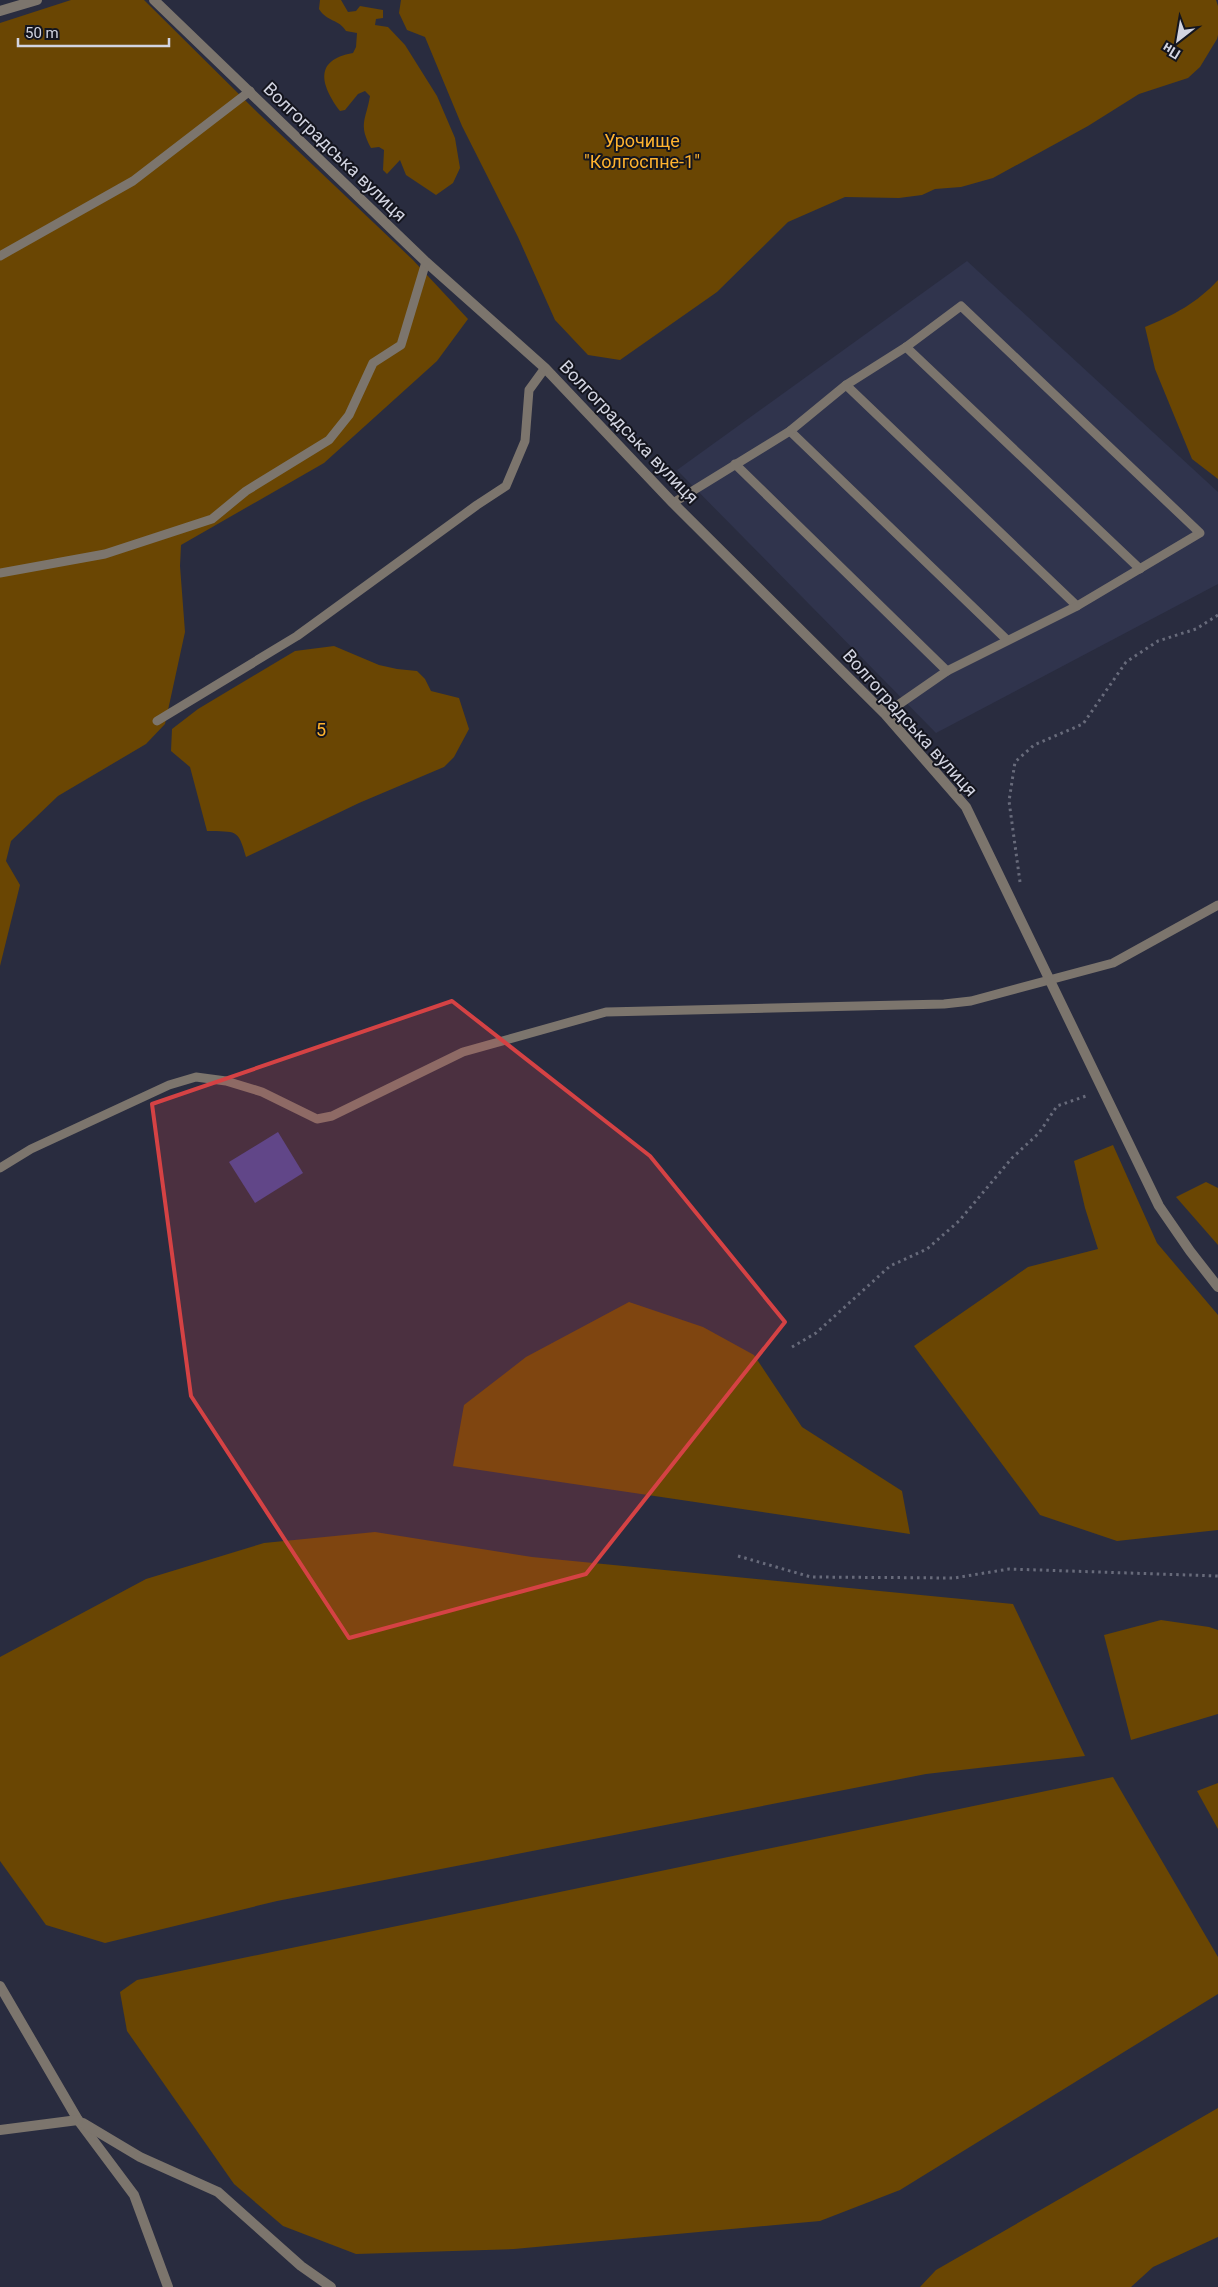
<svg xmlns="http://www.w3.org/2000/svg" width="1218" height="2287" font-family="Roboto,sans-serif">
	<rect width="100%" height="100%" fill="#292c3f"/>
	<polygon fill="#30344d" points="967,261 1218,492 1218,584 936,733 677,470"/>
	<g fill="#6a4603">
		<polygon points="71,0 144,0 258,113 413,260 468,319 437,361 324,463 181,545 180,566 185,632 165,724 146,744 58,796 11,841 6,861 20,885 0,966 0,23"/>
		<path d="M 320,0 L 341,0 L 348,12 L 356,11 L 360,6 L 383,10 L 383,18 L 376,19 L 375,25 L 388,27 L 405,45 L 437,96 L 455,138 L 460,168 L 453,183 L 436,195 L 406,175 L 400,160 L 387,174 L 383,170 L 384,150 L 379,147 L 371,148 C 358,124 366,120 370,96 L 365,91 L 358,94 L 345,110 L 340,111 C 322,87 312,60 353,53 L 356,47 L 357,33 L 346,31 C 339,19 327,22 319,9 Z"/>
		<polygon points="401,0 1216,0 1218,6 1218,35 1217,39 1200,67 1188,78 1139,94 1088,126 993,178 961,187 935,189 922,195 899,198 845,197 788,222 717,292 620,360 588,355 555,320 518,237 462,126 425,37 407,30 399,13"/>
		<path d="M 1218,280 L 1218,479 L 1192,459 L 1155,369 L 1145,327 C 1174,315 1197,303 1218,280 Z"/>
		<path d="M 334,646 L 379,665 L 397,669 L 417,671 L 425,679 L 431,691 L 459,698 L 469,729 L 454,757 L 444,767 L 359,803 L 246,857 C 238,828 236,832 207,831 L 190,767 L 171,751 L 172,729 L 198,709 L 295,651 Z"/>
		<polygon points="1113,1145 1157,1243 1218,1315 1218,1530 1117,1541 1040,1515 914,1346 1028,1267 1098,1249 1085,1208 1074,1161"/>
		<polygon points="1206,1182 1218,1188 1218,1245 1176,1197"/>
		<polygon points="629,1302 703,1327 754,1355 802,1427 902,1491 910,1534 453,1466 464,1405 526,1357"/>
		<polygon points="375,1532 532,1557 1013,1604 1085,1756 926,1774 277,1901 105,1943 46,1925 0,1861 0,1657 146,1579 264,1543"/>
		<polygon points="1161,1620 1209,1627 1218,1630 1218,1714 1131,1740 1104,1635"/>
		<polygon points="1113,1777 1218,1957 1218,1994 900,2190 820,2221 514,2249 356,2254 283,2226 234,2184 127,2031 120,1992 137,1980"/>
		<polygon points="1218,1783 1218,1829 1197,1791"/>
		<polygon points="1218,2108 1218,2237 1153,2267 1131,2287 920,2287 936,2270"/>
	</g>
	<polygon fill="#444899" points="278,1132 303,1173 255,1203 229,1162"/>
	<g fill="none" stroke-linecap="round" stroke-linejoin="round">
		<g stroke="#686b7b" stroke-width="3" stroke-dasharray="2.5 4" stroke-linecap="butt">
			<polyline points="1020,882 1009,801 1015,762 1034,745 1083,724 1126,662 1158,641 1196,629 1218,615"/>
			<polyline points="792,1347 816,1333 890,1266 927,1249 959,1221 1012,1158 1039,1133 1057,1106 1089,1095"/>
			<polyline points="738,1556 811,1577 954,1578 1009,1569 1218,1576"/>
		</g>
		<g stroke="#7c756d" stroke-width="9">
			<polyline points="0,256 133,181 250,91"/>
			<polyline points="906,347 1140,569"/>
			<polyline points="846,385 1077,606"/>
			<polyline points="790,431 1007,640"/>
			<polyline points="735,464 947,671"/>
			<polyline points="673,503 790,431 846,385 906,347 961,306 1200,533 1077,606 947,671 885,714"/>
			<polyline points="0,573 105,554 212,519 246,491 329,440 349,415 373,363 401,345 426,262"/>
			<polyline points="157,721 297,636 477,505 506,486 525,441 529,390 545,368"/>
			<polyline points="0,1168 31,1149 169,1085 196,1077 226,1081 262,1092 317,1119 332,1116 463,1052 606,1012 944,1004 971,1001 1113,963 1218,905"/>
		</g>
		<g stroke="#7c756d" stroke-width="10">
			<polyline points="154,0 426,262 545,368 673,503 885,714 966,807 1159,1206 1190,1251 1218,1287"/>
			<polyline points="0,11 37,0"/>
			<polyline points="0,1986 78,2120 134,2195 168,2287"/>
			<polyline points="83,2123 140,2157 218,2192 301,2266 331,2287"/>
			<polyline points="0,2130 78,2120"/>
		</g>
	</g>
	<path fill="#d54244" fill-opacity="0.2" stroke="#d54244" stroke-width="4" stroke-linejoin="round" d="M 452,1001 L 650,1156 L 785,1322 L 586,1574 L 349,1638 L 191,1396 L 152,1104 Z"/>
	<g text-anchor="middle" stroke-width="4" stroke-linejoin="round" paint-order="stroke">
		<g font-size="18" fill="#ffb32f" stroke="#14151e">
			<text x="642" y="147">Урочище<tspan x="642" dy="21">"Колгоспне-1"</tspan></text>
			<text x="321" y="736">5</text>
		</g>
		<g font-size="18" fill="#d2d4e1" stroke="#14151e">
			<text transform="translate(335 152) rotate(44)" y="6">Волгоградська вулиця</text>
			<text transform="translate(629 432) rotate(46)" y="6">Волгоградська вулиця</text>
			<text transform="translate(910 723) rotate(48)" y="6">Волгоградська вулиця</text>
		</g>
	</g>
	<g transform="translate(1178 40) rotate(211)" stroke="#14151e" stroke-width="4" paint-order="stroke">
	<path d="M0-4L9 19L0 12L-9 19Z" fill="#d2d4e1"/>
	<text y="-8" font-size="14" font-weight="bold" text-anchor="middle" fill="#d2d4e1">Пн</text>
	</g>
	<path d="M18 38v8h151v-8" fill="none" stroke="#d2d4e1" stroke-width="2.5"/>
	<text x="25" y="38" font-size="15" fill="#d2d4e1" stroke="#14151e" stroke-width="4" paint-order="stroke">50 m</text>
</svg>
